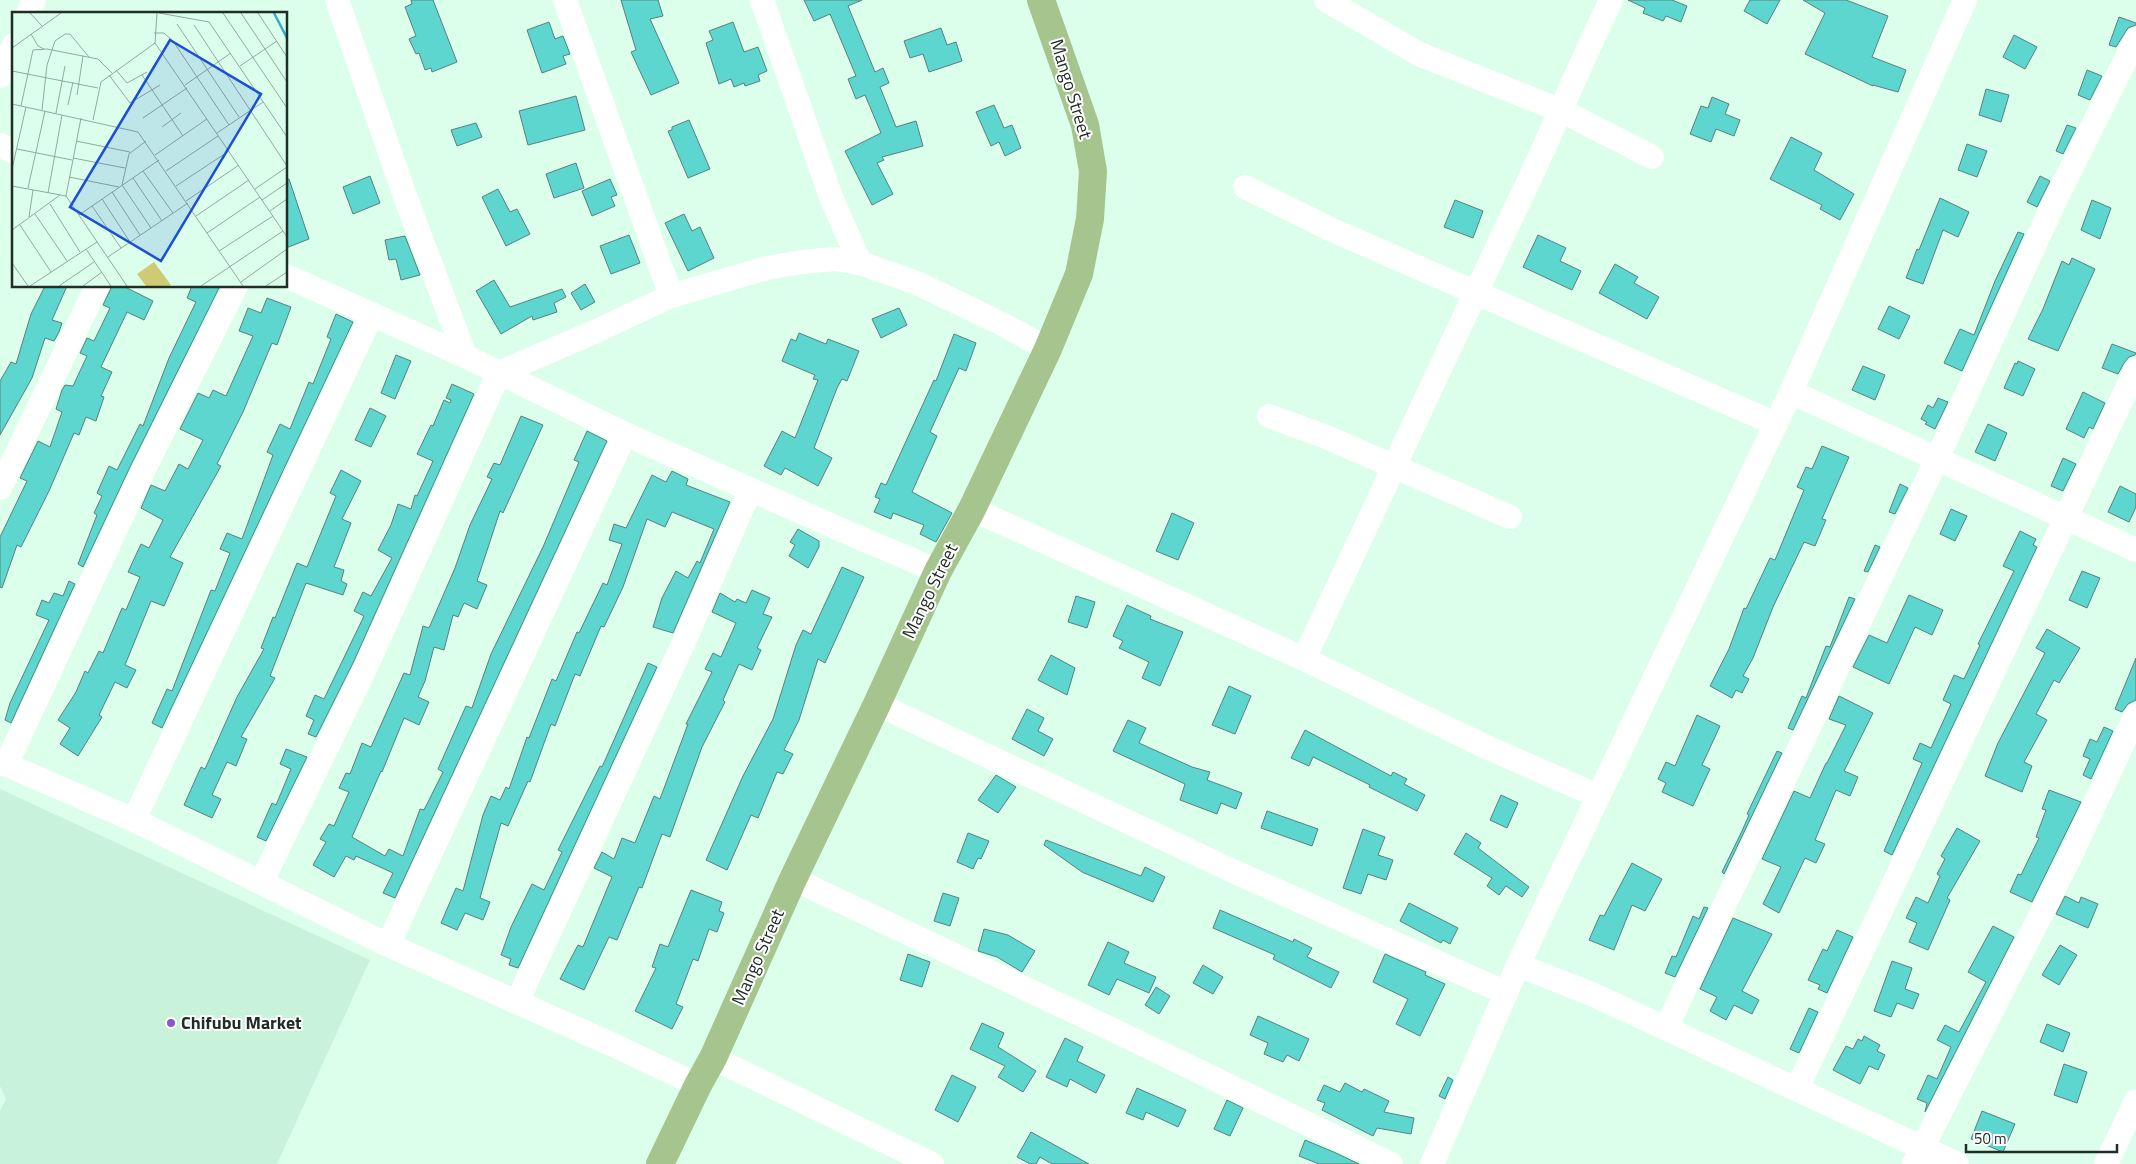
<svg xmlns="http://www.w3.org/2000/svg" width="2136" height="1164" font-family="'Titillium Web',sans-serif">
	<rect width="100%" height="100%" fill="#dbffeb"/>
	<polygon fill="#c8f2da" points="0,789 370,960 277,1164 0,1164 0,1111 6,1099 0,1086"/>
	<g fill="#5cd6ce" stroke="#59817d">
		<polygon points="411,0 433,0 457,62 432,72 431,68 425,70 419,53 416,54 409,39 416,36 405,7 412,4"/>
		<polygon points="621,0 658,0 663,16 650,19 679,83 651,95 631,52 636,50"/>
		<polygon points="804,0 862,0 848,6 875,72 883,68 889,83 880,87 896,127 916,121 923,146 882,157 884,160 877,163 893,194 872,205 845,151 881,133 865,95 856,99 848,79 856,76 830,14 814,21"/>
		<polygon points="1628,0 1672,0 1687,6 1681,22 1666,16 1663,21 1643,13 1645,8"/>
		<polygon points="1750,0 1780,0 1767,24 1744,11"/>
		<polygon points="1803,0 1846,0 1888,16 1872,57 1906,70 1898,92 1873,85 1873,86 1805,54 1825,13"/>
		<polygon points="2119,17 2136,23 2136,25 2128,28 2116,47 2109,45"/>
		<polygon points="549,22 555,39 563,36 570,54 563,56 566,64 542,73 527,30"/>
		<polygon points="733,22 744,52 758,47 767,71 758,75 760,81 745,86 744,83 734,87 731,79 719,84 706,43 713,40 709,31"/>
		<polygon points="941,28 947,45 956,42 962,61 929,72 923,54 910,58 904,41"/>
		<polygon points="2014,35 2037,47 2025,69 2003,57"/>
		<polygon points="2087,70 2102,76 2090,100 2078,95"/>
		<polygon points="1986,89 2009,95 2001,122 1979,115"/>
		<polygon points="576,96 585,130 528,145 519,111"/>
		<polygon points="1712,97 1729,104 1725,114 1740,120 1734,136 1716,129 1711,142 1690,134 1701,106 1708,108"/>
		<polygon points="994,105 1004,128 1012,125 1021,148 1005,156 999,142 991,146 976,112"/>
		<polygon points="689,120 710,169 688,178 668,131 672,130 672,127"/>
		<polygon points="476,123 482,137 457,146 451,130"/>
		<polygon points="2067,125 2076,128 2063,154 2056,151"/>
		<polygon points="1791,137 1822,153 1814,170 1854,194 1840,220 1820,209 1822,205 1770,179"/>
		<polygon points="1967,144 1987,151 1977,177 1958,170"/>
		<polygon points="576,163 584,188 554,198 546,174"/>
		<polygon points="370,176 380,203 353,214 343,187"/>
		<polygon points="2040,176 2050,181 2037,207 2027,202"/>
		<polygon points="286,179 289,179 309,239 286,248"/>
		<polygon points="610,179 617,195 611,197 615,206 592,216 582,191"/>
		<polygon points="498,189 510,212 517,209 530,234 506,246 482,197"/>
		<polygon points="1940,198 1969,212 1958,237 1943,230 1923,284 1906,278 1917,249 1919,250"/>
		<polygon points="1455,200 1483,211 1473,238 1444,227"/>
		<polygon points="2092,200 2111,208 2100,239 2081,230"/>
		<polygon points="684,214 692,231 700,227 714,258 688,271 665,223"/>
		<polygon points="2018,232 2024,234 1962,371 1944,363 1960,329 1974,335 1995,281"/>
		<polygon points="629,235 640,263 611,274 600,246"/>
		<polygon points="1538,235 1566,248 1560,261 1581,271 1572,290 1523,267"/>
		<polygon points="405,236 420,275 401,280 396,259 389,260 385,240"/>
		<polygon points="2072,258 2095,269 2058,351 2028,339 2043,309 2062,261 2069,265"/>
		<polygon points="1615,264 1638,277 1634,283 1659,297 1647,319 1599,293"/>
		<polygon points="494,280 510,307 562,289 566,297 554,303 557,312 533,320 532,316 501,334 476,291"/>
		<polygon points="585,284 595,302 581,310 571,293"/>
		<polygon points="45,286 67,286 52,320 62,323 59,332 54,341 45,338 32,378 0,435 0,381 11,362 16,364 31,314"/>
		<polygon points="112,286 123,286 153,301 144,320 127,312 101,367 112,372 101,396 104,397 96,421 86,417 79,435 74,433 49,491 21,547 17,545 2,588 0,587 0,537 27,481 20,478 38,441 50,447 62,412 56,409 62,390 65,385 73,386 87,356 80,353 87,338 94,341 110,308 103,305"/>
		<polygon points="192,286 220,286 130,467 83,567 78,564 97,515 94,513 102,496 97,493 109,466 117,470 140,424 143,426 169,358 196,302 187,298"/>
		<polygon points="267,298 291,307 277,345 272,343 243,412 217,464 221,466 170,557 183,563 164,606 151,601 125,665 136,670 127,688 115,682 99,715 102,717 78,756 60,744 70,728 58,720 76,692 85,671 88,673 99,651 103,653 122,608 126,610 140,577 128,572 141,544 149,548 163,520 141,508 151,485 165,491 179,464 188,469 203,440 180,429 198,393 209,398 213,390 226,396 253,336 239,331 248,308 261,313"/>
		<polygon points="1889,306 1910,316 1899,339 1878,329"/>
		<polygon points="899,308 907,325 881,338 872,319"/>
		<polygon points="336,314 353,322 162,728 152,723 167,689 172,691 211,590 215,591 230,553 220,549 227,533 242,539 273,455 267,452 280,424 290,429 309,382 313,384 331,339 327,337"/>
		<polygon points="799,333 826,344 828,339 859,351 847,381 842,379 837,388 814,448 832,458 818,486 785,468 781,475 764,466 782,431 795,438 818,380 813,379 815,375 782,361 791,339 796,341"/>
		<polygon points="954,334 976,343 966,371 959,368 930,432 937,436 912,492 952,513 936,542 920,534 924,525 893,513 891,519 874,512 880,499 875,497 881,483 886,485 934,380 936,381"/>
		<polygon points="2112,344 2136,353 2135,355 2129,357 2124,363 2118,374 2102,368"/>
		<polygon points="396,355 411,361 395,399 381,393"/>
		<polygon points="2018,361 2035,369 2023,396 2004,388 2015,363 2017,364"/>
		<polygon points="1863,366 1885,375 1875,400 1852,390"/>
		<polygon points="452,384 474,394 353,663 316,737 308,734 314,720 306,716 315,695 324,699 364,616 354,611 363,592 371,596 392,558 378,550 391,525 398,504 411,509 415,495 417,496 433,461 417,454 431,425 433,426 444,400 450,403 451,400 446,398"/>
		<polygon points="2083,392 2105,403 2093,429 2089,427 2084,438 2066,429"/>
		<polygon points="1938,398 1948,402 1935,429 1925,424 1927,422 1921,419 1928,405 1933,408"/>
		<polygon points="370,408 386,416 371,447 355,440"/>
		<polygon points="521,416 543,425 503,513 500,511 477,581 487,585 477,609 464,603 458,617 453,615 444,650 434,647 425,681 418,697 429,702 419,725 404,718 382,772 381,771 352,837 385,856 389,849 403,856 420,809 424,810 443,772 438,769 466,706 472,708 491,654 543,547 579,462 574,460 587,431 607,441 395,898 383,893 393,873 356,856 354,860 346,856 334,877 313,865 326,842 320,839 329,824 334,826 349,792 339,788 346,773 350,774 362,743 371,747 404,673 410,675 423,626 429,628 455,568 470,525 492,479 487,477 494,463 500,465"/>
		<polygon points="1988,424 2007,433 1995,461 1975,452"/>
		<polygon points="1822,446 1849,457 1822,519 1826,520 1815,546 1804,542 1773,607 1753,658 1743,676 1749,679 1742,693 1736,690 1732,698 1710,686 1729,649 1744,608 1746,609 1770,558 1775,560 1804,490 1797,487 1806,467 1812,469"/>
		<polygon points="2063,458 2076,464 2063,491 2051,486"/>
		<polygon points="341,470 361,481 342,519 351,523 334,567 344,570 341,581 347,584 343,595 306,583 270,676 275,678 241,737 247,739 236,766 227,762 212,795 221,799 212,818 184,805 201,767 205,769 237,697 264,649 261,648 273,617 275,618 297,563 307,567 336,496 330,493"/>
		<polygon points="672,471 688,479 686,485 730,502 673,633 653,627 662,598 676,571 688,578 697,561 700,563 714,529 672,512 665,527 647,519 623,587 604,627 601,626 580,676 575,674 555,726 551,724 530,782 528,781 508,826 501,823 480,898 490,902 483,920 465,913 457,930 441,923 456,888 463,891 483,815 491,796 500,800 506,787 509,789 527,737 529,738 552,679 556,681 577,632 579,633 603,583 607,585 622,544 609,540 614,524 626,528 652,475 666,482"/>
		<polygon points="1900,484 1908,488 1895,514 1889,512"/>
		<polygon points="2120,486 2136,494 2136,507 2129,522 2108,512"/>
		<polygon points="1951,509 1967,516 1955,541 1940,534"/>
		<polygon points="1172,513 1194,523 1178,560 1156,551"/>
		<polygon points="798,529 819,541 819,547 808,568 789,556 795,545 790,542"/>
		<polygon points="2020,531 2036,539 2033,545 2037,547 1892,855 1884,851 1922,763 1913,759 1920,743 1931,748 1951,704 1943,700 1954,675 1964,679 1980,645 1978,644 2014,571 2003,566"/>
		<polygon points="1875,545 1880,547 1868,572 1864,571"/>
		<polygon points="842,567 864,577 825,663 818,659 799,720 784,750 793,754 783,774 777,772 758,818 751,815 727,870 706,860 743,776 773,719 796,645 803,630 811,634"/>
		<polygon points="2082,571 2100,578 2087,608 2069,600"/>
		<polygon points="69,581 75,584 11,723 5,720 10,703 49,620 36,615 42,600 49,603 54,593 63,596"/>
		<polygon points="752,590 770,598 763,614 772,617 757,648 761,650 752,670 739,664 723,700 725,702 702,747 670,837 662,834 642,888 639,887 617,940 609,937 584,990 560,979 578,945 583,947 612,877 594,868 602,852 614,859 622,838 635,843 654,796 660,799 688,724 686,724 712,672 705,669 713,653 721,657 736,623 712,612 720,593 735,602 737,599 746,603"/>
		<polygon points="1909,595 1943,610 1932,635 1915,627 1889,684 1853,667 1869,635 1887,643"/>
		<polygon points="1076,596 1095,602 1087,628 1068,622"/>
		<polygon points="1849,597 1855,599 1793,730 1788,728 1802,696 1806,698 1826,646 1830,647"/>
		<polygon points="1127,605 1151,616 1150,619 1183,632 1160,686 1142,678 1149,662 1119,648 1123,641 1113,636"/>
		<polygon points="2047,629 2080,648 2059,683 2054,680 2036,714 2047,720 2024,762 2032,766 2022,792 1985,776 1998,743 2045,653 2036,648"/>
		<polygon points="1051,655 1075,668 1067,695 1038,680"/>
		<polygon points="2136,658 2136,700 2128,704 2122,712 2115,709"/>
		<polygon points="648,663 657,667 518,968 509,965 511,959 501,955 511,927 532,884 544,890 562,852 558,850 600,766 602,767"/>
		<polygon points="1229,686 1251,696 1235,734 1212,725"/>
		<polygon points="1839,696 1873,713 1844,771 1858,777 1850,796 1836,790 1815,840 1825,844 1816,863 1805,858 1779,913 1763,904 1781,867 1762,859 1794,791 1810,798 1826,763 1827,763 1846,725 1829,719"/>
		<polygon points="1027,709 1044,718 1038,731 1053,739 1044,756 1012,739"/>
		<polygon points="1697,715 1720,726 1702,765 1710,769 1693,806 1662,792 1666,783 1658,779 1666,762 1675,766"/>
		<polygon points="1128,720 1146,728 1139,743 1192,767 1210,772 1207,780 1242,793 1236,809 1221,803 1217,814 1180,800 1185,784 1113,751"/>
		<polygon points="2104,727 2113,731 2091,779 2083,775 2090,759 2083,756 2090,739 2097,742"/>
		<polygon points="1305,730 1391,776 1393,772 1407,779 1404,784 1425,795 1417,811 1369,787 1370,785 1313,757 1309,766 1291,758"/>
		<polygon points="286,749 307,757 266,841 257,837 272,803 276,805 291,769 280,764"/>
		<polygon points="1777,751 1782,753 1724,874 1722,872 1742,831 1749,815 1747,814"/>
		<polygon points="996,775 1016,787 998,813 978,800"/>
		<polygon points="2049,790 2081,802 2032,902 2010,892 2018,874 2021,875 2039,838 2036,837 2046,810 2042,809"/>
		<polygon points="1501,795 1518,803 1507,828 1490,820"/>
		<polygon points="1267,811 1318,829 1312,846 1261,828"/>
		<polygon points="1957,828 1980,841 1947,898 1950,900 1928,950 1909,942 1917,923 1906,918 1916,897 1928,903 1940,876 1937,874 1945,859 1941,856"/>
		<polygon points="1363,829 1385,837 1378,855 1393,860 1386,880 1368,874 1361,894 1343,888"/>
		<polygon points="968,833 989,841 981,859 978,858 973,869 957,862"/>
		<polygon points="1466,833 1481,843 1478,848 1529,887 1522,897 1506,886 1499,895 1487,886 1492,878 1454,854"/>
		<polygon points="1046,840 1141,876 1145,867 1165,877 1153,902 1082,872 1044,845"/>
		<polygon points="1632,863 1662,879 1645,911 1632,905 1614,950 1589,940 1600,915 1604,916"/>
		<polygon points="691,890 722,902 719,911 724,913 717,932 709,929 698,961 693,959 676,1004 683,1007 672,1029 635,1011 656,968 652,967 660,944 668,947"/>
		<polygon points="943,893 959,898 950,926 934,921"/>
		<polygon points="2065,896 2079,903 2081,897 2098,904 2088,928 2056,914"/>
		<polygon points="1409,903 1458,928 1450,944 1443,940 1441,943 1400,921"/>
		<polygon points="1704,907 1708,908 1675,977 1665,973 1672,956 1676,957 1693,916 1699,919"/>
		<polygon points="1220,910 1293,942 1294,939 1312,948 1307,957 1339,972 1331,988 1273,959 1275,955 1213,928"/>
		<polygon points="1733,918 1772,934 1742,991 1759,1000 1752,1014 1734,1005 1726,1020 1710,1011 1717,997 1700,989"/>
		<polygon points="1993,926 2014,937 1925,1112 1927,1103 1917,1099 1928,1075 1937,1079 1951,1047 1937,1040 1945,1025 1959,1032 1986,982 1968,972"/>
		<polygon points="984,929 1008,935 1035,951 1022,972 997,957 978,951"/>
		<polygon points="1837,930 1853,937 1827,993 1818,989 1820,985 1808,980 1823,949 1827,951"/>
		<polygon points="1108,942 1129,952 1124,963 1156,977 1149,993 1117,979 1109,995 1088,985"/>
		<polygon points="2060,945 2077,955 2059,985 2042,975"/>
		<polygon points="908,954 930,962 922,987 900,980"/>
		<polygon points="1385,954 1426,972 1425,975 1445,984 1420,1036 1396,1024 1408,999 1373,982"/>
		<polygon points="1892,961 1912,968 1905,989 1919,994 1913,1009 1897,1003 1891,1017 1874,1011"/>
		<polygon points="1203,965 1223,977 1213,994 1193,983"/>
		<polygon points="1156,987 1170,996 1159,1014 1145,1005"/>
		<polygon points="1809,1008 1818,1012 1799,1053 1790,1049"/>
		<polygon points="1258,1016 1309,1039 1299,1061 1287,1055 1283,1062 1264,1054 1268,1043 1250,1035"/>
		<polygon points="982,1023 1004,1033 998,1047 1036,1071 1023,1092 998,1077 1005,1066 970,1049"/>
		<polygon points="2047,1024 2070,1033 2063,1052 2040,1042"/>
		<polygon points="1864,1036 1880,1045 1877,1051 1885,1055 1878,1070 1869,1066 1860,1084 1833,1070 1846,1046 1853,1049 1858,1039 1862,1041"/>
		<polygon points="1065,1038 1083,1047 1077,1061 1105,1075 1096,1093 1070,1079 1067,1087 1046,1077"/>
		<polygon points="2064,1064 2087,1072 2077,1103 2054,1095"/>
		<polygon points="952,1075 976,1087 958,1122 935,1110"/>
		<polygon points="1448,1077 1453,1080 1445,1099 1439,1096"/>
		<polygon points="1345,1083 1362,1092 1364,1089 1389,1101 1384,1112 1414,1118 1411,1134 1377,1128 1373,1136 1322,1110 1325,1103 1317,1100 1324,1085 1340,1092"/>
		<polygon points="1137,1088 1186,1110 1178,1127 1146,1112 1143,1120 1126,1113"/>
		<polygon points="1227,1100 1243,1108 1230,1136 1214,1129"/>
		<polygon points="1982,1111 2015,1124 2003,1152 1971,1139"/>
		<polygon points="1031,1132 1089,1164 1052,1164 1040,1157 1036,1164 1030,1164 1017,1157"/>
		<polygon points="1305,1140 1336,1153 1359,1164 1319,1164 1299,1156"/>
	</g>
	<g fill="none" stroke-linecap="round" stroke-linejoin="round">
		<g stroke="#fff" stroke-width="24">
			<polyline points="337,0 405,196 465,356"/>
			<polyline points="565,0 671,296"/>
			<polyline points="762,0 831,197 860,263"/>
			<polyline points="1326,0 1419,54 1562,111 1652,157"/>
			<polyline points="28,14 34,0"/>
			<polyline points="0,76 14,45"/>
			<polyline points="0,145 14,152"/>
			<polyline points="1245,187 1330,229 1776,424"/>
			<polyline points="286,276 465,356 625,434 853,535 938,571"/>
			<polyline points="1791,392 2136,550"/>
			<polyline points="1269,416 1324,436 1510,517"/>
			<polyline points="0,488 97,286"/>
			<polyline points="972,509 1304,659 1484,746 1598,796"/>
			<path d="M 1304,659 C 1379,497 1455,337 1531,176 C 1558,117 1583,58 1611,0"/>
			<polyline points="877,704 1235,872 1506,993"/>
			<polyline points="0,762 134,820 388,945 609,1043 698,1085"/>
			<polyline points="6,765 142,473 236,286"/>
			<polyline points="134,820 372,314"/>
			<polyline points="793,879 1109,1028 1391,1164"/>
			<polyline points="262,881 365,669 499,373 594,332 671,296 767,268 802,262 835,259 860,263 917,283 1002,324 1048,349"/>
			<polyline points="388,945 625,434"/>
			<polyline points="1518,965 1594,995 1957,1164"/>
			<polyline points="517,1002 683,644 750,490"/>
			<polyline points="1666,1028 1937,459 2051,209 2136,39"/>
			<polyline points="713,1058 932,1164"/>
			<polyline points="1797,1089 2136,369"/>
			<polyline points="1432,1164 1518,965 1791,392 1965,0"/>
			<polyline points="1914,1164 2071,855 2136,715"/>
			<polyline points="2106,1164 2136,1101"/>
		</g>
		<polyline stroke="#a6c48d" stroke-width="28" points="660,1164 698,1085 713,1058 793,879 877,704 938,571 972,509 1048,349 1079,274 1090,219 1093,171 1085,125 1041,0"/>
	</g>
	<circle fill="#8b55cd" stroke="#fff" stroke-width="2" cx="171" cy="1023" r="5"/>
	<g text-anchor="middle" stroke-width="4" stroke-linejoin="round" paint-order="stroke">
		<g font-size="18" fill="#202d26" stroke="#fff">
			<text transform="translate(1071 89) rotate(73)" y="6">Mango Street</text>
			<text transform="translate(930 591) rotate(-64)" y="6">Mango Street</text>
			<text transform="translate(758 957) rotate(-66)" y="6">Mango Street</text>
		</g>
		<g font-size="18" font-weight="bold" fill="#202d26" stroke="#fff" text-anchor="start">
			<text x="181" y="1029">Chifubu Market</text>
		</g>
	</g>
	<g transform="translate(12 12)">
		<rect width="275" height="275" fill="#dbffeb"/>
		<path d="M 142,250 L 159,273 L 157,274 L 134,274 L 125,262 Z" fill="#d0ca76"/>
		<path fill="none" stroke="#35abc7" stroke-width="2.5" d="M 262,1 L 275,26"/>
		<path fill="none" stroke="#90ab9c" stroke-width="1" d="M 18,1 L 30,14M 145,1 L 143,31 L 275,225M 147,1 L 197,10 L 275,125M 211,1 L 275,96M 229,1 L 275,70M 246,1 L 275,45M 165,12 L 227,105M 182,13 L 275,154M 142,21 L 152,21 L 161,29 L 217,113M 19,22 L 26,34 L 32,37M 0,36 L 49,1M 228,54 L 265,29M 104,58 L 115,71 L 135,60M 0,59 L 86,76M 97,63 L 118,91 L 148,73M 130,63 L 171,124M 173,73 L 219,41M 65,83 L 71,44M 0,92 L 126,120 L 231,274M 56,93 L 61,70M 9,94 L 21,38 L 35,37 L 86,47 L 100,61M 30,98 L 35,53 L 43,29 L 53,22 L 58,22 L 77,45M 44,101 L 53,54M 131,106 L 175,76M 81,108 L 89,70 L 143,31M 150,115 L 169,101M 205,121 L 251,90M 64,129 L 118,140M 134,129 L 117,142 L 110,173 L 139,216M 5,137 L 60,148M 143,143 L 195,107M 61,146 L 113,156M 0,157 L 14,95M 131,159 L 161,201M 154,159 L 206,124M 57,165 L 107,175M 121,166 L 150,209M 0,174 L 54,184 L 115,274M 164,174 L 217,139M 16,176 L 33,99M 243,177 L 275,155M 100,180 L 128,223M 36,181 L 50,103M 54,184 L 69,106M 90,187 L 118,230M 250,188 L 275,171M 174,189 L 227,153M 38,192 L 68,240M 80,194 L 109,236M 258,199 L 275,187M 23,202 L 55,249M 67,203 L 147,148M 184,204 L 237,168M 17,205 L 21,178M 8,213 L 39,260M 0,218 L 48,183M 195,221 L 248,185M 74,237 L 99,274M 207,239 L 261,204M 96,245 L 176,191M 0,251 L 16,274M 229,270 L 275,237M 18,274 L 85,230M 47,274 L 82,250M 71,274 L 90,260M 189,274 L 271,219M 254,274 L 275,260"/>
		<path fill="#1d4ed8" fill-opacity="0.15" stroke="#1d4ed8" stroke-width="2.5" d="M 158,28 L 249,82 L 149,249 L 58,195 Z"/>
		<rect width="275" height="275" fill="none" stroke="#202d26" stroke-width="2.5"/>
	</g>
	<path d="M1966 1144v8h151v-8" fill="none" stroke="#202d26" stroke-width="2.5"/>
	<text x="1974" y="1144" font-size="15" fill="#202d26" stroke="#ffffff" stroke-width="4" paint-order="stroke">50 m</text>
</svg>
